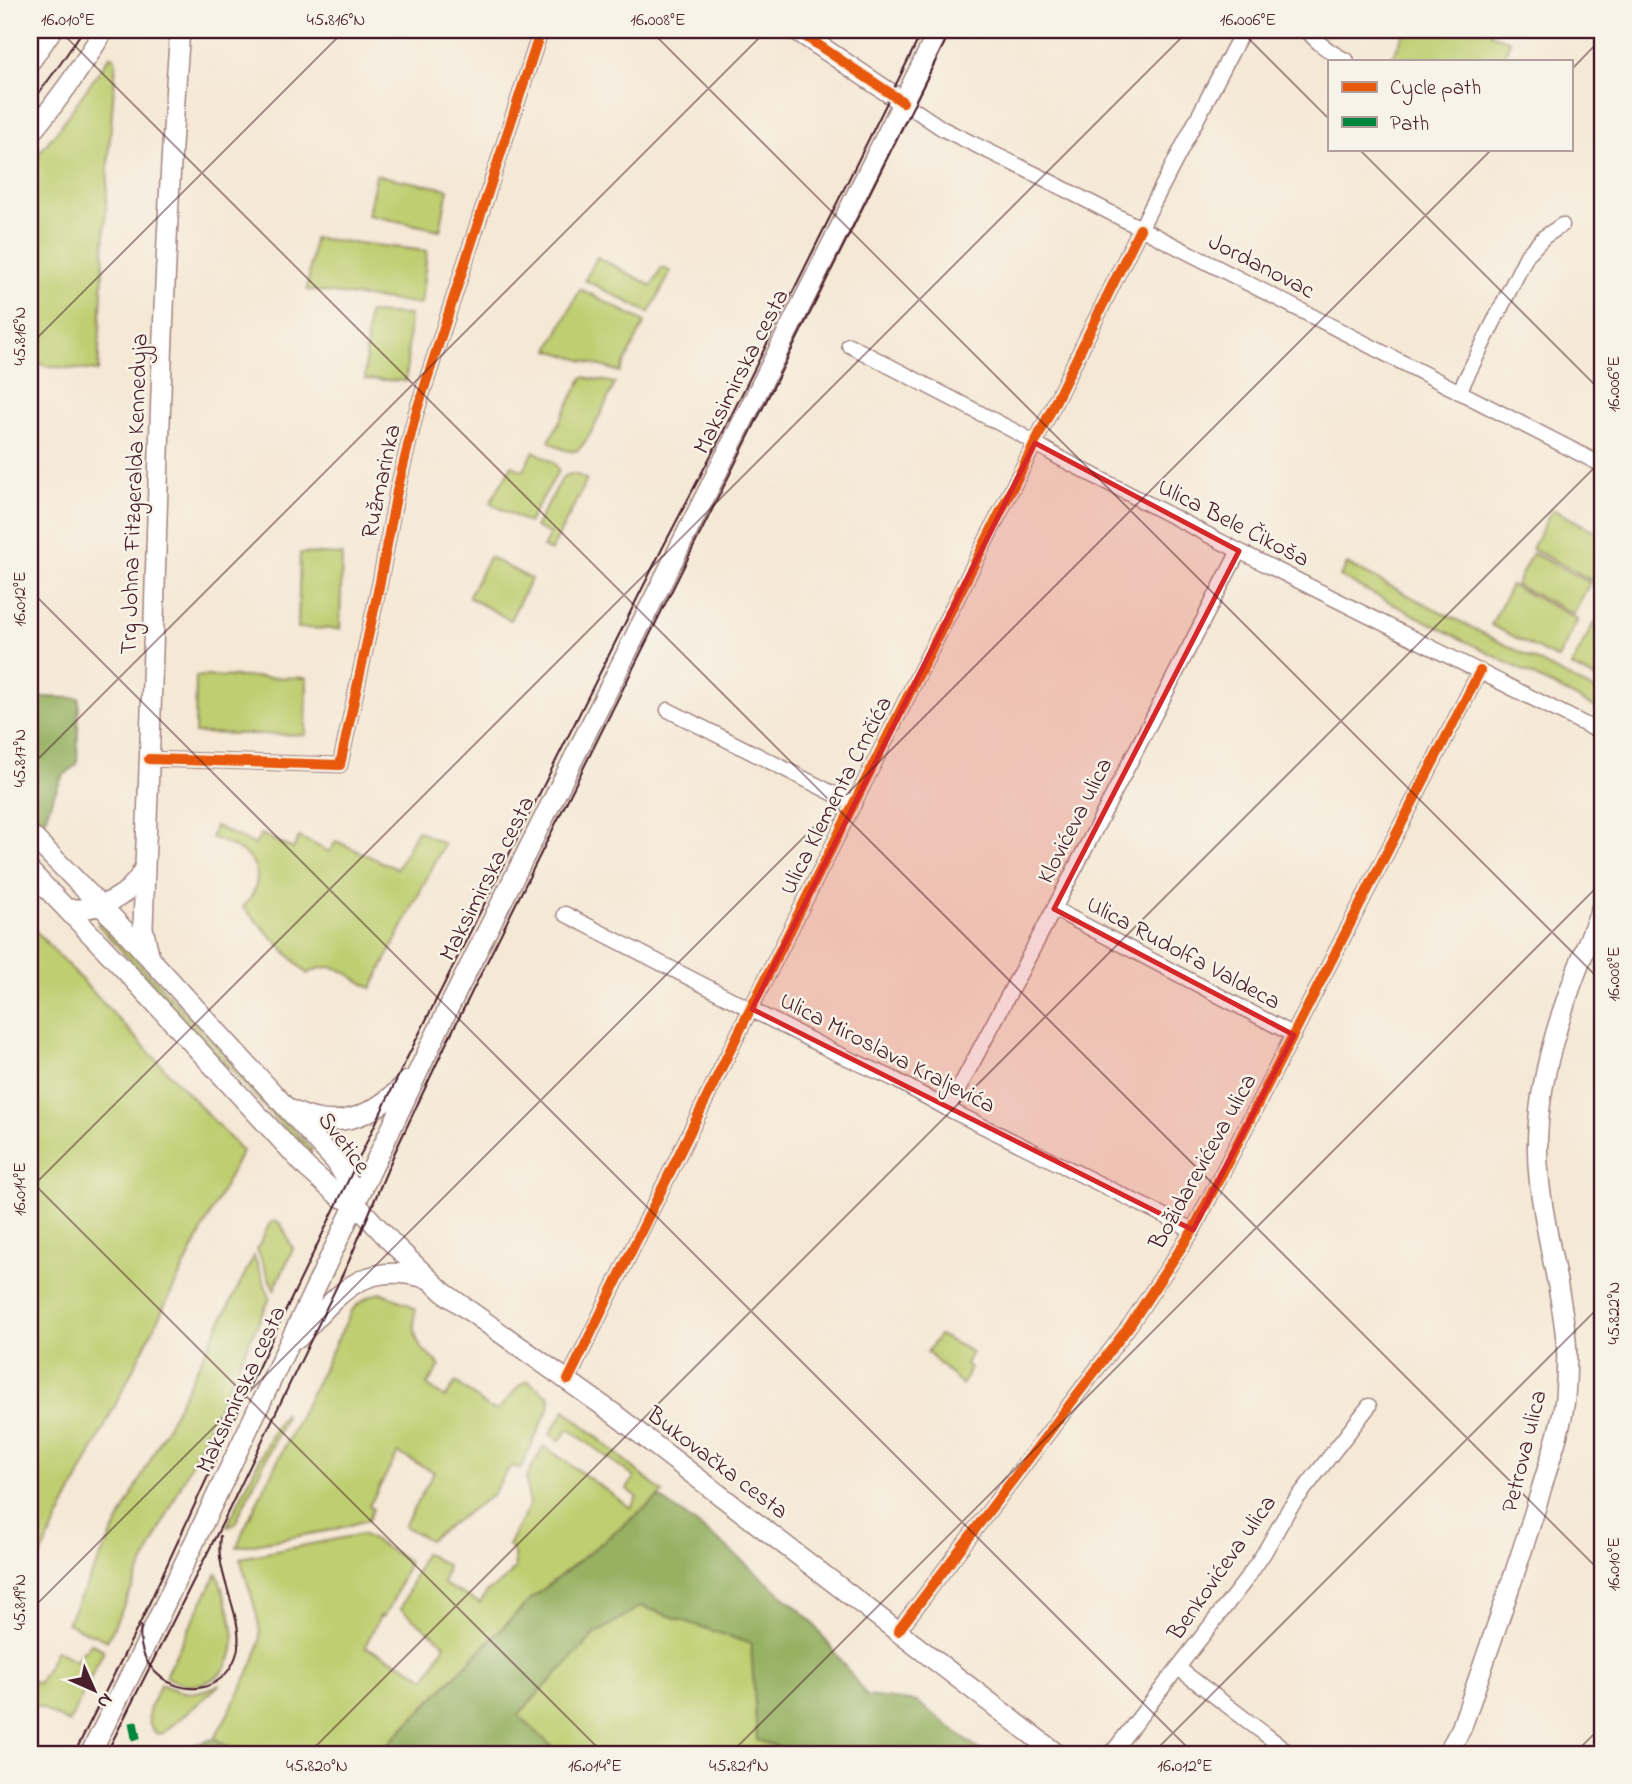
<svg xmlns="http://www.w3.org/2000/svg" width="1632" height="1784" font-family="'Indie Flower',sans-serif">
	<rect width="100%" height="100%" fill="#f7f3e8"/>
	<filter id="ink" filterUnits="userSpaceOnUse"><feTurbulence type="fractalNoise" baseFrequency=".0143" numOctaves="2"/><feDisplacementMap in="SourceGraphic" scale="14" xChannelSelector="R" yChannelSelector="G"/><feConvolveMatrix kernelMatrix="1 2 1 2 8 2 1 2 1" color-interpolation-filters="sRGB"/></filter>
	<filter id="wash" filterUnits="userSpaceOnUse"><feTurbulence type="fractalNoise" baseFrequency=".00686" numOctaves="4" result="noise"/><feDisplacementMap in="SourceGraphic" scale="28" xChannelSelector="R" yChannelSelector="G"/><feGaussianBlur stdDeviation="1.57" result="paint"/><feColorMatrix in="noise" values="0 0 0 0 0 0 0 0 0 0 0 0 0 0 0 0 0 1.4 0 .05"/><feComposite in="paint" operator="in"/></filter>
	<g filter="url(#wash)">
		<rect width="100%" height="100%" fill="#f5e8d5"/>
		<g fill="#bece70" stroke="#84764e" stroke-width="2">
			<polygon points="1406,30 1492,30 1491,34 1510,41 1502,61 1395,61 1391,59"/>
			<polygon points="110,56 114,57 116,62 109,150 98,371 45,366 30,358 30,164 57,131"/>
			<polygon points="376,175 448,189 440,230 368,215"/>
			<polygon points="314,238 427,251 421,304 307,290"/>
			<polygon points="597,257 652,286 662,267 671,272 649,313 585,280"/>
			<polygon points="580,289 645,322 620,372 549,350"/>
			<polygon points="368,313 410,315 406,381 365,379"/>
			<path d="M 583,377 L 615,383 C 609,396 587,449 575,451 C 566,453 556,445 549,441 Z"/>
			<polygon points="534,451 554,463 559,470 528,523 490,503 512,465 523,471"/>
			<polygon points="570,474 577,475 587,480 551,551 543,547 550,534 535,527 563,477"/>
			<polygon points="1552,509 1602,535 1602,578 1599,584 1532,549"/>
			<polygon points="300,553 342,555 340,629 298,628"/>
			<polygon points="1532,553 1590,582 1574,614 1516,585"/>
			<polygon points="489,557 531,579 510,620 468,597"/>
			<polygon points="1347,564 1602,694 1602,711 1340,577"/>
			<polygon points="1511,585 1578,619 1558,659 1491,625"/>
			<polygon points="1594,623 1602,627 1602,682 1571,666"/>
			<polygon points="196,676 307,678 306,735 195,733"/>
			<path d="M 215,826 L 255,845 L 261,834 L 293,849 L 299,837 L 330,852 L 336,841 L 397,869 L 417,830 L 444,844 L 372,988 C 345,975 337,957 307,974 L 243,907 C 252,898 257,888 257,876 C 256,853 229,845 211,837 Z"/>
			<polygon points="99,921 102,922 312,1150 308,1154 98,925"/>
			<polygon points="30,925 242,1151 30,1576"/>
			<polygon points="275,1221 281,1224 293,1249 274,1290 257,1249 270,1223"/>
			<polygon points="254,1256 270,1298 107,1641 67,1623"/>
			<path d="M 382,1293 L 408,1304 L 415,1310 C 413,1335 416,1349 438,1362 L 437,1364 L 440,1366 L 427,1385 L 445,1398 L 456,1382 L 486,1406 L 497,1411 L 520,1385 L 528,1381 L 550,1397 L 549,1408 L 520,1469 L 512,1466 L 507,1471 L 492,1495 L 429,1540 L 404,1526 L 434,1472 L 398,1453 L 369,1506 L 373,1509 L 368,1520 L 332,1530 L 237,1547 L 243,1531 L 352,1310 C 361,1301 368,1295 382,1293 Z"/>
			<polygon points="939,1335 972,1352 966,1364 970,1368 962,1385 927,1352"/>
			<path d="M 565,1410 L 663,1493 L 530,1600 L 378,1754 L 237,1754 L 215,1738 C 226,1716 260,1659 260,1638 C 260,1617 246,1579 240,1558 L 362,1534 L 409,1561 L 392,1603 L 383,1617 L 380,1616 L 365,1647 L 402,1664 L 426,1678 L 445,1644 L 401,1609 L 424,1553 L 447,1565 L 443,1584 L 480,1603 L 487,1592 L 506,1579 L 515,1568 L 514,1553 L 508,1545 L 529,1506 L 526,1478 L 544,1446 L 631,1508 L 637,1497 L 627,1489 L 634,1477 L 569,1429 L 559,1441 L 550,1434 Z"/>
			<polygon points="285,1413 284,1420 236,1522 232,1525 227,1526 275,1427"/>
			<path d="M 217,1573 C 228,1608 253,1661 207,1682 C 192,1688 178,1684 165,1676 Z"/>
			<polygon points="641,1606 752,1644 757,1740 799,1754 560,1754 518,1715 594,1635"/>
			<polygon points="90,1643 104,1650 69,1723 30,1702 30,1679 38,1684 56,1650 76,1661 82,1650 86,1652"/>
			<path d="M 161,1684 C 185,1696 196,1695 221,1684 L 163,1733 L 156,1734 C 140,1718 153,1700 161,1684 Z"/>
		</g>
		<g fill="#96b162" stroke="#706846" stroke-width="2">
			<polygon points="30,697 79,698 77,764 62,777 52,799 44,821 36,829 30,824"/>
			<polygon points="659,1497 718,1540 809,1618 867,1696 917,1702 985,1754 799,1754 757,1740 751,1644 641,1606 594,1635 518,1715 560,1754 378,1754 530,1600"/>
			<polygon points="215,1738 237,1754 168,1754"/>
		</g>
	</g>
	<g filter="url(#ink)">
		<g fill="none" stroke-linecap="round" stroke-linejoin="round">
			<defs>
				<g id="street">
					<path d="M 1307,30 C 1317,44 1332,53 1347,61"/>
					<polyline points="903,102 943,129 1039,176 1602,465"/>
					<polyline points="849,345 1018,433 1058,457 1239,551 1602,733"/>
					<polyline points="1459,392 1527,255 1544,237 1562,225"/>
					<polyline points="668,710 854,804"/>
					<polyline points="149,759 340,765 380,582 397,491 416,413 541,30"/>
					<polyline points="1054,909 1294,1035"/>
					<polyline points="565,914 834,1052 892,1078 948,1109 1193,1230"/>
					<polyline points="948,1109 1054,909 1239,551"/>
					<polyline points="568,1380 744,1022 1035,443 1140,229 1243,30"/>
					<polyline points="898,1631 1130,1325 1193,1230 1480,671"/>
					<polyline points="1178,1668 1291,1754"/>
					<polyline points="1111,1754 1245,1581 1264,1553 1289,1509 1369,1406"/>
				</g>
				<g id="secondary">
					<polyline points="796,30 903,102"/>
					<polyline points="30,62 52,30"/>
					<path d="M 30,134 C 57,102 83,66 104,30"/>
					<polyline points="30,834 115,920 336,1162 351,1187 355,1203"/>
					<polyline points="145,869 143,928 149,954"/>
					<polyline points="30,871 122,967 307,1168 340,1197 355,1203"/>
					<path d="M 67,909 C 99,911 132,897 145,866 C 158,588 158,308 180,30"/>
					<path d="M 291,1110 C 338,1134 375,1115 408,1081"/>
					<polyline points="355,1203 394,1245 443,1292 613,1413 1057,1754"/>
					<path d="M 298,1338 C 340,1293 362,1259 429,1279"/>
					<polyline points="90,1754 143,1650 447,1011 939,30"/>
					<path d="M 1447,1754 L 1461,1729 L 1467,1712 C 1492,1638 1519,1565 1541,1490 C 1549,1462 1562,1427 1565,1398 C 1566,1379 1568,1359 1566,1340 C 1561,1285 1544,1232 1539,1177 C 1529,1085 1568,991 1602,907"/>
				</g>
			</defs>
			<use href="#street" stroke="#a08480" stroke-width="17"/>
			<use href="#secondary" stroke="#a08480" stroke-width="22"/>
			<use href="#street" stroke="#fff" stroke-width="14"/>
			<use href="#secondary" stroke="#fff" stroke-width="19"/>
			<g stroke="#4a1f2b" stroke-width="2">
				<polyline points="30,105 61,63 83,30"/>
				<path d="M 141,1626 C 132,1687 215,1714 236,1656 C 248,1622 214,1576 220,1536"/>
				<polyline points="74,1754 142,1619 256,1372 408,1056 662,549 721,436 923,30"/>
				<polyline points="106,1754 222,1524 349,1261 394,1154 445,1046 951,30"/>
			</g>
			<polyline stroke="#00873e" stroke-width="9" stroke-dasharray="18 9" stroke-linecap="butt" points="133,1722 139,1754"/>
			<defs>
				<g id="cycleway">
					<polyline points="796,30 903,102"/>
					<polyline points="149,759 340,765 380,582 397,491 416,413 541,30"/>
					<polyline points="568,1380 744,1022 1035,443 1140,229"/>
					<polyline points="898,1631 1130,1325 1193,1230 1480,671"/>
				</g>
			</defs>
			<use href="#cycleway" stroke="#f7f3e8" stroke-width="15"/>
			<use href="#cycleway" stroke="#e8590c" stroke-width="10"/>
		</g>
	</g>
	<path fill="#d62828" fill-opacity="0.2" stroke="#d62828" stroke-width="5" stroke-linejoin="round" d="M 1035,443 L 1239,551 L 1054,909 L 1294,1035 L 1193,1230 L 752,1009 Z"/>
	<path fill="none" stroke="#4a1f2b" stroke-width="2" stroke-opacity="0.45" d="M 59,30 L 1602,1573M 650,30 L 1602,982M 1240,30 L 1329,119M 1571,70 L 1602,38M 1359,149 L 1602,392M 30,345 L 345,30M 30,590 L 1194,1754M 30,767 L 767,30M 30,1180 L 604,1754M 30,1189 L 1189,30M 30,1611 L 1492,149M 308,1754 L 1602,460M 730,1754 L 1602,882M 1152,1754 L 1602,1304M 1574,1754 L 1602,1726"/>
	<g text-anchor="middle" stroke-width="5" stroke-linejoin="round" paint-order="stroke">
		<g font-size="24" fill="#4a1f2b" stroke="#f7f3e8">
			<text transform="translate(1262 265) rotate(27)" y="8">Jordanovac</text>
			<text transform="translate(740 371) rotate(-63)" y="8">Maksimirska cesta</text>
			<text transform="translate(380 481) rotate(-78)" y="8">Ružmarinka</text>
			<text transform="translate(133 494) rotate(-88)" y="8">Trg Johna Fitzgeralda Kennedyja</text>
			<text transform="translate(1234 522) rotate(27)" y="8">Ulica Bele Čikoša</text>
			<text transform="translate(835 795) rotate(-63)" y="8">Ulica Klementa Crnčića</text>
			<text transform="translate(1074 820) rotate(-63)" y="8">Klovićeva ulica</text>
			<text transform="translate(486 878) rotate(-63)" y="8">Maksimirska cesta</text>
			<text transform="translate(1184 952) rotate(28)" y="8">Ulica Rudolfa Valdeca</text>
			<text transform="translate(888 1052) rotate(27)" y="8">Ulica Miroslava Kraljevića</text>
			<text transform="translate(345 1142) rotate(53)" y="8">Svetice</text>
			<text transform="translate(1202 1161) rotate(-61)" y="8">Božidarevićeva ulica</text>
			<text transform="translate(240 1389) rotate(-65)" y="8">Maksimirska cesta</text>
			<text transform="translate(1523 1451) rotate(-76)" y="8">Petrova ulica</text>
			<text transform="translate(718 1462) rotate(37)" y="8">Bukovačka cesta</text>
			<text transform="translate(1221 1567) rotate(-55)" y="8">Benkovićeva ulica</text>
		</g>
	</g>
	<rect width="1632" height="1784" fill="none" stroke="#f7f3e8" stroke-width="77"/>
	<rect x="1328" y="60" width="245" height="91" fill="#f7f3e8" stroke="#b29e9c" stroke-width="2"/>
	<rect x="1342" y="82" width="35" height="10" fill="#e8590c" stroke="#b29e9c" stroke-width="2"/>
	<text x="1390" y="94" font-size="21" fill="#4a1f2b">Cycle path</text>
	<rect x="1342" y="117" width="35" height="10" fill="#00873e" stroke="#b29e9c" stroke-width="2"/>
	<text x="1390" y="130" font-size="21" fill="#4a1f2b">Path</text>
	<g transform="translate(94 1690) rotate(135)" stroke="#f7f3e8" stroke-width="5" paint-order="stroke">
	<path d="M0-5L12 26L0 18L-12 26Z" fill="#4a1f2b"/>
	<text y="-10" font-size="19" font-weight="bold" text-anchor="middle" fill="#4a1f2b">N</text>
	</g>
	<rect x="38" y="38" width="1556" height="1708" fill="none" stroke="#4a1f2b" stroke-width="2.5"/>
	<g font-size="18" text-anchor="middle" fill="#4a1f2b">
		<text x="68" y="25">16.010°E</text>
		<text x="336" y="25">45.816°N</text>
		<text x="658" y="25">16.008°E</text>
		<text x="1248" y="25">16.006°E</text>
		<text transform="translate(19 336) rotate(-90)" y="6">45.816°N</text>
		<text transform="translate(1613 384) rotate(-90)" y="6">16.006°E</text>
		<text transform="translate(19 599) rotate(-90)" y="6">16.012°E</text>
		<text transform="translate(19 758) rotate(-90)" y="6">45.817°N</text>
		<text transform="translate(1613 974) rotate(-90)" y="6">16.008°E</text>
		<text transform="translate(19 1189) rotate(-90)" y="6">16.014°E</text>
		<text transform="translate(1613 1313) rotate(-90)" y="6">45.822°N</text>
		<text transform="translate(1613 1564) rotate(-90)" y="6">16.010°E</text>
		<text transform="translate(19 1602) rotate(-90)" y="6">45.819°N</text>
		<text x="317" y="1771">45.820°N</text>
		<text x="595" y="1771">16.014°E</text>
		<text x="739" y="1771">45.821°N</text>
		<text x="1185" y="1771">16.012°E</text>
	</g>
</svg>
